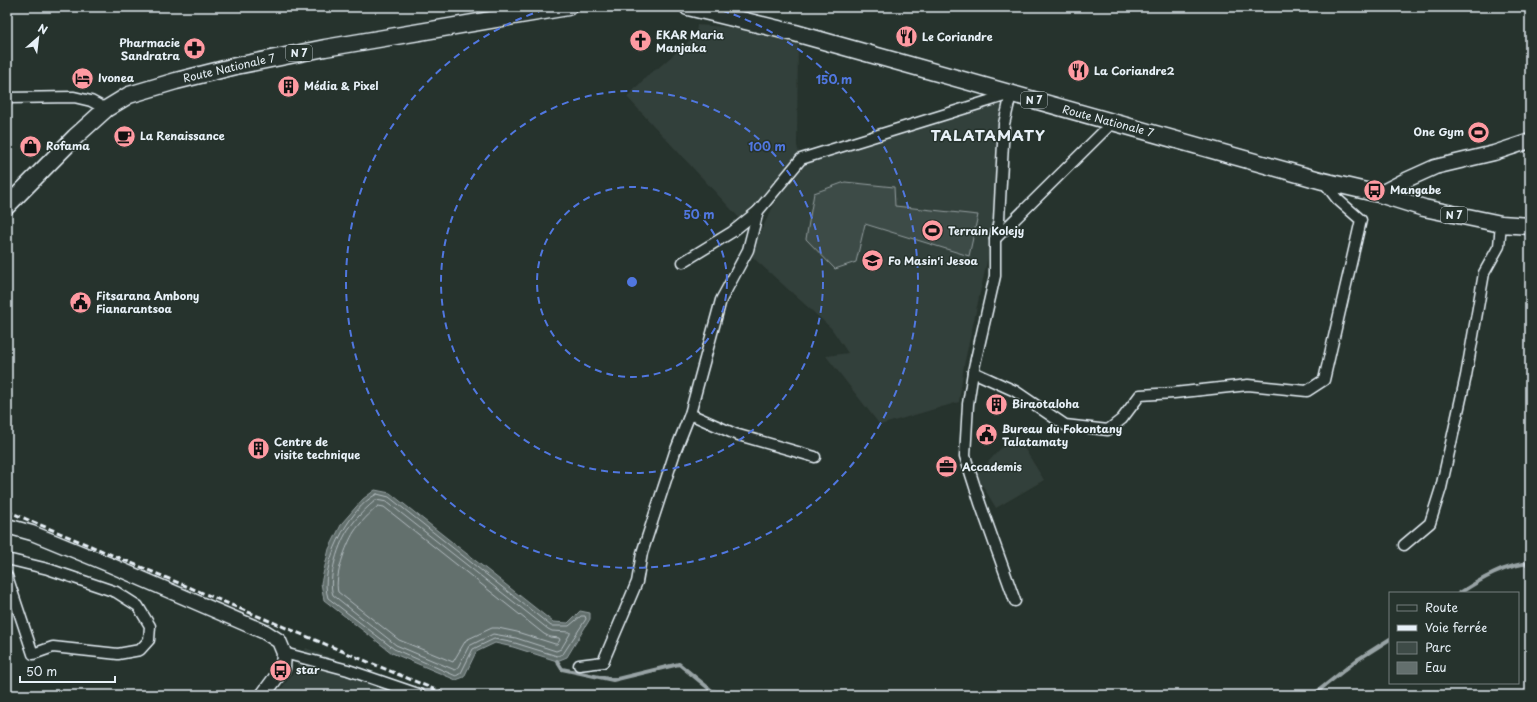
<svg xmlns="http://www.w3.org/2000/svg" width="1537" height="702" font-family="'Playpen Sans',sans-serif">
	<rect width="100%" height="100%" fill="#26332d"/>
	<filter id="ink" filterUnits="userSpaceOnUse"><feTurbulence type="fractalNoise" baseFrequency=".025" numOctaves="2"/><feDisplacementMap in="SourceGraphic" scale="8" xChannelSelector="R" yChannelSelector="G"/><feConvolveMatrix kernelMatrix="1 2 1 2 8 2 1 2 1" color-interpolation-filters="sRGB"/></filter>
	<g filter="url(#ink)">
		<g fill="#333f3a">
			<polygon points="697,25 739,28 798,39 797,146 800,156 743,222 627,97 650,73 657,69 696,35"/>
			<polygon points="1007,100 996,221 964,365 959,402 880,425 826,356 848,353 831,328 749,254 778,197 806,163"/>
			<polygon points="1015,433 1044,480 996,508 976,475"/>
			<polygon points="306,648 422,695 276,695 298,667"/>
		</g>
		<polygon fill="#3e4b47" stroke="#939ea0" points="845,182 894,187 895,206 978,215 969,256 865,224 856,262 835,269 806,239 814,193"/>
		<polygon fill="#636f6d" stroke="#98a3a5" points="375,490 390,493 553,622 568,623 580,611 590,613 590,619 567,657 557,661 513,647 495,643 476,652 464,677 456,680 392,653 324,600 321,583 329,549 342,523 363,499"/>
		<g fill="none" stroke-linecap="round" stroke-linejoin="round">
			<g stroke="#b3bdc0" stroke-width="1">
				<path d="M 377,494 L 389,497 L 551,626 L 569,626 L 581,616 L 585,616 L 586,619 L 563,654 L 557,656 L 515,643 L 494,639 L 473,649 L 461,673 L 456,676 L 394,649 L 328,598 C 318,569 349,507 377,494 Z"/>
				<path d="M 376,500 L 387,502 L 548,629 L 552,631 L 570,632 L 570,634 L 561,649 L 556,651 L 516,638 L 493,634 L 469,646 L 457,669 L 455,670 L 396,645 L 333,595 C 327,579 339,541 350,527 C 357,517 367,507 376,500 Z"/>
				<path d="M 378,506 L 384,507 L 544,634 L 550,637 L 559,638 L 560,640 L 557,644 L 555,644 L 517,632 L 498,628 L 492,628 L 466,640 L 453,662 L 399,640 L 338,592 C 334,577 346,545 354,532 C 360,523 370,513 378,506 Z"/>
			</g>
			<g stroke="#98a3a5" stroke-width="4">
				<path d="M 1460,593 C 1481,579 1505,565 1530,563"/>
				<polyline points="557,661 562,669 613,680 679,664 712,691 730,695"/>
				<polyline points="1313,695 1357,660 1390,639"/>
			</g>
			<defs>
				<g id="street">
					<polyline points="1011,94 1004,124 999,220 995,239 995,276 973,372 968,404 965,456 980,503 1015,601"/>
					<polyline points="7,98 74,97 91,101 106,109"/>
					<polyline points="995,239 1113,122"/>
					<polyline points="683,262 732,232 758,211"/>
					<polyline points="973,372 1015,391 1065,425 1108,430 1122,419 1140,395 1174,393 1248,385 1307,391 1324,380 1361,220 1337,199 1323,181"/>
					<polyline points="690,414 735,434 815,457"/>
					<polyline points="1404,545 1430,523 1441,488 1466,376 1484,273 1499,246 1501,224"/>
					<polyline points="7,559 48,569 116,592 138,606 150,626 149,640 140,650 118,654 53,647 33,654 7,576"/>
					<polyline points="284,653 348,670 421,695"/>
					<polyline points="579,665 603,662 637,582 642,553 675,452 690,414 721,300 748,250 758,211 801,159 1011,94"/>
				</g>
				<g id="secondary">
					<polyline points="1379,194 1404,181 1435,167 1494,153 1530,141"/>
					<polyline points="7,526 32,533 110,565 265,632 279,641 284,653 283,668 263,695"/>
				</g>
				<g id="primary">
					<polyline points="688,7 795,33 1323,181 1379,194 1424,208 1501,224 1530,226"/>
					<polyline points="7,206 75,137 106,109 129,95 176,81 236,66 325,48 568,7"/>
				</g>
			</defs>
			<use href="#street" stroke="#e8f1f8" stroke-width="13"/>
			<use href="#secondary" stroke="#e8f1f8" stroke-width="17"/>
			<use href="#primary" stroke="#e8f1f8" stroke-width="19"/>
			<use href="#street" stroke="#26332d" stroke-width="10"/>
			<use href="#secondary" stroke="#26332d" stroke-width="14"/>
			<use href="#primary" stroke="#26332d" stroke-width="16"/>
			<polyline stroke="#e8f1f8" stroke-width="3" stroke-dasharray="6 3" stroke-linecap="butt" points="7,511 296,632 448,695"/>
		</g>
	</g>
	<g fill="none" stroke="#5077e0" stroke-width="2" stroke-dasharray="7 5">
		<circle cx="632" cy="282" r="95"/>
		<circle cx="632" cy="282" r="191"/>
		<path d="M711 7A286 286 0 1 1 553 7"/>
	</g>
	<defs>
		<symbol id="restaurant-disc" viewBox="-11 -11 22 22"><circle r="9.5" fill="#ff9aa2" stroke="#26332d"/><path d="M-5-6h1v4h1v-4h1v4h1v-4h1v5L-1.5 .5V6h-2V.5L-5-1ZM5-6V6H3V1.5H1.5Q1.5-4 5-6Z" fill="#111"/></symbol>
		<symbol id="church-disc" viewBox="-11 -11 22 22"><circle r="9.5" fill="#ff9aa2" stroke="#26332d"/><path d="M-1.2-6h2.4v3.5h3.3v2.4h-3.3V6h-2.4V-.1h-3.3v-2.4h3.3Z" fill="#111"/></symbol>
		<symbol id="pharmacy-disc" viewBox="-11 -11 22 22"><circle r="9.5" fill="#ff9aa2" stroke="#26332d"/><path d="M-2-6h4v4h4v4h-4v4h-4v-4h-4v-4h4Z" fill="#111"/></symbol>
		<symbol id="hotel-disc" viewBox="-11 -11 22 22"><circle r="9.5" fill="#ff9aa2" stroke="#26332d"/><path d="M-6-4.5h1.5V1H6V5H4.5V3h-9V5H-6ZM-4 0a1.8 1.8 0 1 1 3.6 0ZM.5 0V-2.5h3Q6-2.5 6 0Z" fill="#111"/></symbol>
		<symbol id="building-disc" viewBox="-11 -11 22 22"><circle r="9.5" fill="#ff9aa2" stroke="#26332d"/><path d="M-4-6H4V6H1V3H-1V6H-4ZM-2.5-4.3h1.7v1.8h-1.7ZM.8-4.3h1.7v1.8H.8ZM-2.5-1h1.7V.8h-1.7ZM.8-1h1.7V.8H.8Z" fill="#111"/></symbol>
		<symbol id="stadium-disc" viewBox="-11 -11 22 22"><circle r="9.5" fill="#ff9aa2" stroke="#26332d"/><path d="M0-5a6.5 5 0 1 0 0 10a6.5 5 0 1 0 0-10ZM-3.5-1.8h7v3.6h-7Z" fill="#111"/></symbol>
		<symbol id="cafe-disc" viewBox="-11 -11 22 22"><circle r="9.5" fill="#ff9aa2" stroke="#26332d"/><path d="M-5.5-4.5H6V0H3Q3 3.5 0 3.5H-2.5Q-5.5 3.5-5.5 0ZM3-3.2v2h1.7v-2ZM-6 4.5H4V6H-6Z" fill="#111"/></symbol>
		<symbol id="shop-disc" viewBox="-11 -11 22 22"><circle r="9.5" fill="#ff9aa2" stroke="#26332d"/><path d="M-5-2.5h2.3a2.7 3.5 0 0 1 5.4 0H5L5.5 6h-11ZM-1.5-2.5h3a1.5 2.3 0 0 0-3 0Z" fill="#111"/></symbol>
		<symbol id="bus-disc" viewBox="-11 -11 22 22"><circle r="9.5" fill="#ff9aa2" stroke="#26332d"/><path d="M-5-6H5V4H4V6H2V4H-2V6H-4V4H-5ZM-3.5-4V0h7V-4ZM-3.5 1.2v1.5H-2V1.2ZM2 1.2v1.5H3.5V1.2Z" fill="#111"/></symbol>
		<symbol id="school-disc" viewBox="-11 -11 22 22"><circle r="9.5" fill="#ff9aa2" stroke="#26332d"/><path d="M0-5L7-2L0 1L-7-2ZM-4 1L0 2.5L4 1V4Q0 6-4 4Z" fill="#111"/></symbol>
		<symbol id="civic-disc" viewBox="-11 -11 22 22"><circle r="9.5" fill="#ff9aa2" stroke="#26332d"/><path d="M-.6-6.5H3V-4.5H.6V-3L4-1V1h2V6H-6V1h2V-1L-.6-3ZM-1.2 2.5V6h2.4V2.5Z" fill="#111"/></symbol>
		<symbol id="office-disc" viewBox="-11 -11 22 22"><circle r="9.5" fill="#ff9aa2" stroke="#26332d"/><path d="M-6-3h4V-5.5h4V-3h4V5H-6ZM-1-4.5V-3h2v-1.5ZM-6 0V1H6V0Z" fill="#111"/></symbol>
	</defs>
	<g fill-rule="evenodd">
		<use href="#restaurant-disc" x="894" y="24" width="25" height="25"/>
		<use href="#church-disc" x="628" y="28" width="25" height="25"/>
		<use href="#pharmacy-disc" x="182" y="36" width="25" height="25"/>
		<use href="#restaurant-disc" x="1066" y="58" width="25" height="25"/>
		<use href="#hotel-disc" x="70" y="66" width="25" height="25"/>
		<use href="#building-disc" x="276" y="74" width="25" height="25"/>
		<use href="#stadium-disc" x="1466" y="120" width="25" height="25"/>
		<use href="#cafe-disc" x="112" y="124" width="25" height="25"/>
		<use href="#shop-disc" x="18" y="134" width="25" height="25"/>
		<use href="#bus-disc" x="1362" y="178" width="25" height="25"/>
		<use href="#stadium-disc" x="920" y="218" width="25" height="25"/>
		<use href="#school-disc" x="860" y="248" width="25" height="25"/>
		<use href="#civic-disc" x="68" y="290" width="25" height="25"/>
		<use href="#building-disc" x="984" y="392" width="25" height="25"/>
		<use href="#civic-disc" x="974" y="422" width="25" height="25"/>
		<use href="#building-disc" x="246" y="436" width="25" height="25"/>
		<use href="#office-disc" x="934" y="454" width="25" height="25"/>
		<use href="#bus-disc" x="268" y="658" width="25" height="25"/>
	</g>
	<g text-anchor="middle" stroke-width="3" stroke-linejoin="round" paint-order="stroke">
		<g fill="#26332d" stroke="#aeb8bb" stroke-width="1">
			<rect x="286" y="45" width="26" height="16" rx="3"/>
			<rect x="1021" y="92" width="26" height="16" rx="3"/>
			<rect x="1441" y="207" width="26" height="16" rx="3"/>
		</g>
		<g font-size="10" font-weight="bold" fill="#e8f1f8">
			<text x="299" y="57">N 7</text>
			<text x="1034" y="104">N 7</text>
			<text x="1454" y="219">N 7</text>
		</g>
		<g font-size="11" font-weight="bold" fill="#e8f1f8" stroke="#26332d" text-anchor="start">
			<text x="656" y="39">EKAR Maria<tspan x="656" dy="13">Manjaka</tspan></text>
			<text x="922" y="41">Le Coriandre</text>
			<text x="180" y="47" text-anchor="end">Pharmacie<tspan x="180" dy="13">Sandratra</tspan></text>
			<text x="1094" y="75">La Coriandre2</text>
			<text x="98" y="82">Ivonea</text>
			<text x="304" y="90">Média &amp; Pixel</text>
			<text x="1464" y="136" text-anchor="end">One Gym</text>
			<text x="140" y="140">La Renaissance</text>
			<text x="46" y="150">Rofama</text>
			<text x="1390" y="194">Mangabe</text>
			<text x="948" y="235">Terrain Kolejy</text>
			<text x="888" y="265">Fo Masin'i Jesoa</text>
			<text x="96" y="300">Fitsarana Ambony<tspan x="96" dy="13">Fianarantsoa</tspan></text>
			<text x="1012" y="408">Biraotaloha</text>
			<text x="1002" y="433">Bureau du Fokontany<tspan x="1002" dy="13">Talatamaty</tspan></text>
			<text x="274" y="446">Centre de<tspan x="274" dy="13">visite technique</tspan></text>
			<text x="962" y="471">Accademis</text>
			<text x="296" y="674">star</text>
		</g>
		<g font-size="11" fill="#e8f1f8" stroke="#26332d">
			<text transform="translate(229 68) rotate(-13)" y="4">Route Nationale 7</text>
			<text transform="translate(1108 121) rotate(15)" y="4">Route Nationale 7</text>
		</g>
		<g font-size="15" font-weight="bold" letter-spacing="1" fill="#e8f1f8" stroke="#26332d">
			<text x="988" y="141">TALATAMATY</text>
		</g>
	</g>
	<circle cx="632" cy="282" r="6" fill="#5077e0" stroke="#26332d" stroke-width="2"/>
	<g font-size="12" text-anchor="middle" font-weight="bold" fill="#5077e0" stroke="#26332d" stroke-width="3" stroke-linejoin="round" paint-order="stroke">
		<text x="834" y="84">150 m</text>
		<text x="767" y="151">100 m</text>
		<text x="699" y="219">50 m</text>
	</g>
	<rect width="1537" height="702" fill="none" stroke="#26332d" stroke-width="24"/>
	<rect x="12" y="12" width="1513" height="678" fill="none" stroke="#e8f1f8" stroke-width="1.5" filter="url(#ink)"/>
	<rect x="1389" y="592" width="130" height="92" fill="#26332d" stroke="#747f7e"/>
	<rect x="1397" y="605" width="20" height="6" fill="#26332d" stroke="#747f7e"/>
	<text x="1425" y="612" font-size="12" fill="#e8f1f8">Route</text>
	<rect x="1397" y="625" width="20" height="6" fill="#e8f1f8" stroke="#747f7e"/>
	<text x="1425" y="632" font-size="12" fill="#e8f1f8">Voie ferrée</text>
	<rect x="1397" y="642" width="20" height="12" fill="#3e4b47" stroke="#747f7e"/>
	<text x="1425" y="652" font-size="12" fill="#e8f1f8">Parc</text>
	<rect x="1397" y="662" width="20" height="12" fill="#636f6d" stroke="#747f7e"/>
	<text x="1425" y="672" font-size="12" fill="#e8f1f8">Eau</text>
	<g transform="translate(38 38) rotate(28)" stroke="#26332d" stroke-width="3" paint-order="stroke">
	<path d="M0-3L7 15L0 10L-7 15Z" fill="#e8f1f8"/>
	<text y="-6" font-size="11" font-weight="bold" text-anchor="middle" fill="#e8f1f8">N</text>
	</g>
	<path d="M20 676v6h95v-6" fill="none" stroke="#e8f1f8" stroke-width="2"/>
	<text x="26" y="676" font-size="12" fill="#e8f1f8" stroke="#26332d" stroke-width="3" paint-order="stroke">50 m</text>
</svg>
